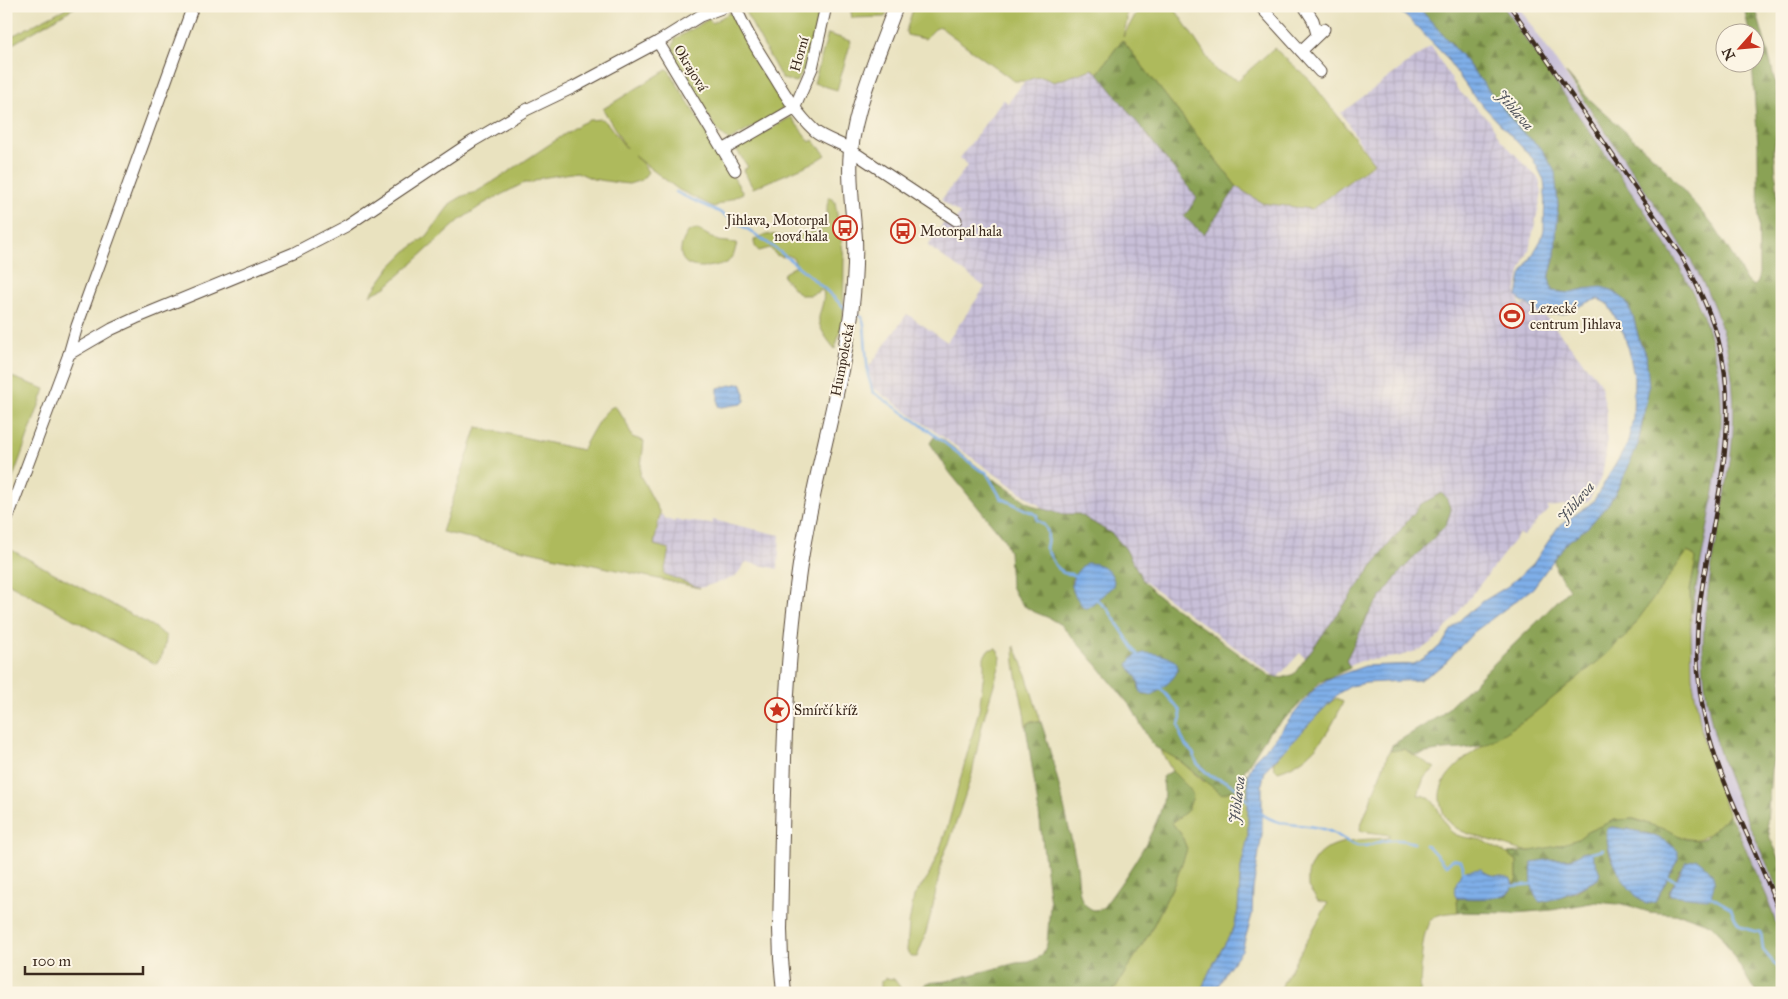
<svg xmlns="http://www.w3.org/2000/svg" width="1788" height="999" font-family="'IM FELL Great Primer',serif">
	<defs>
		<pattern id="industrial-grid" width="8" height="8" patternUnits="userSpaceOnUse" patternTransform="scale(1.25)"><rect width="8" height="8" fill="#c8bfd8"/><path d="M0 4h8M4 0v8" fill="none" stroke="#ada4b9"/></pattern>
		<pattern id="forest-firs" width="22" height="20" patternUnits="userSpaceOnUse" patternTransform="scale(1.25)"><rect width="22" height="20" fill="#8aa254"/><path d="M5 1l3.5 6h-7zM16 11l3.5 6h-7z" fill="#728445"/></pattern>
		<pattern id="water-rules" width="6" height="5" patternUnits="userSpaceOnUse" patternTransform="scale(1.25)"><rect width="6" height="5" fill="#7fafe9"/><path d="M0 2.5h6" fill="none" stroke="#698fbc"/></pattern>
	</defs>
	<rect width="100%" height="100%" fill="#fcf5e5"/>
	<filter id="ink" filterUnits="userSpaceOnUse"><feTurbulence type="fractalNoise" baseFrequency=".02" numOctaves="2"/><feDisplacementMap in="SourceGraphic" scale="10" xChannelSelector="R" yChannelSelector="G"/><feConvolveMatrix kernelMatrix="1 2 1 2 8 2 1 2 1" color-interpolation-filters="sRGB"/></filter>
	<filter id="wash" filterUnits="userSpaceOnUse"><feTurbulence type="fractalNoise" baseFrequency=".0096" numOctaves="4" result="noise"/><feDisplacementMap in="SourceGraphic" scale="20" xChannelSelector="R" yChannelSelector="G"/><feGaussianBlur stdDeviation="1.12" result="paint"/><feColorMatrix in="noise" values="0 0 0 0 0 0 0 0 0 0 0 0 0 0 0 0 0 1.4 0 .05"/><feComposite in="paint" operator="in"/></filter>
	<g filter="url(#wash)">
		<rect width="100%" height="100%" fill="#e9e2bf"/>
		<g fill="url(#industrial-grid)">
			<polygon points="1431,46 1458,90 1490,121 1500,139 1539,179 1542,193 1529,250 1520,272 1516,293 1521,306 1525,304 1549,320 1600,382 1607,412 1607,447 1602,476 1588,502 1548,507 1548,510 1523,536 1519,534 1440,636 1422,649 1397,657 1361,661 1322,676 1300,653 1277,678 1074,530 872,387 868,368 907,314 947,342 985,287 928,246 947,218 953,224 960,214 941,200 968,165 960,158 1003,99 1008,103 1021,86 1026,81 1033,78 1043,77 1054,82 1092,69 1098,73 1197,198 1204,233 1237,187 1262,203 1312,209 1374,164 1341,113"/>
			<polygon points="661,514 666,519 675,522 675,520 712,524 713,520 780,535 778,569 746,562 735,577 700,588 663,574 654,545"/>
		</g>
		<polygon fill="#c8bfd8" points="1503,6 1518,6 1672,229 1699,273 1710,297 1724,337 1733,383 1733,441 1705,614 1703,656 1705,686 1711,719 1724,764 1782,901 1782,942 1767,897 1711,768 1705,750 1693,687 1691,636 1692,613 1720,440 1720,384 1712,340 1698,302 1676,260"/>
		<g fill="#aeba5c" stroke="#74723d">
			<polygon points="70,6 77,6 6,48 6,39"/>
			<path d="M 742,6 L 821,6 C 818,29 810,65 796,82 L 782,79 Z"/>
			<polygon points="850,6 889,6 885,17 852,18"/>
			<polygon points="914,6 1126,6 1127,21 1123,37 1139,8 1137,6 1173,6 1216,71 1238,80 1274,48 1310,80 1374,163 1312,209 1262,203 1237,187 1122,40 1098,73 1092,69 1054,82 1042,77 1033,78 1026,81 1014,81 940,27 935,29 925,39 907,35 906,31"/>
			<polygon points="731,12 783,101 782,102 784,105 780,111 729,141 717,130 671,54 675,39 709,19 712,23"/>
			<polygon points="828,34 851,41 837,90 814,83"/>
			<polygon points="668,69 743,193 714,207 679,190 634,156 643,164 648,172 642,180 629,184 619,183 593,179 577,172 541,178 531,183 524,183 485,203 460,220 386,287 370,295 391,266 405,252 427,236 451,203 463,196 476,192 496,180 580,124 589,120 602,119 608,124 626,148 603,109"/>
			<polygon points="791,117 810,142 813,140 826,155 815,162 753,188 743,170 748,167 736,149"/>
			<path d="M 830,197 L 832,198 L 835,202 L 844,257 L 843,322 L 835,349 C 829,342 817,327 819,317 C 821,307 825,301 823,290 L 819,290 L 818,292 L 810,295 L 800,295 L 783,277 L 784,273 L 796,266 L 794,259 L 788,255 L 783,257 L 776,255 L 770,248 L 759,251 C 755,248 754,244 754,240 C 765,233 775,233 787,239 L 827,228 C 829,217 824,207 830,197 Z"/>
			<path d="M 697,229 L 718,241 L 737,243 L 734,254 L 727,263 C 719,265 711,267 703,267 C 677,268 676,248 689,231 Z"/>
			<polygon points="6,375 45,389 7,494 6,493"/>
			<path d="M 615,406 L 626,422 L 632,437 L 644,441 L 640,475 L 660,513 L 654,545 L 669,549 L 664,574 L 700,588 L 442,532 L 477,427 L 582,450 C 589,439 602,409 615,406 Z"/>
			<path d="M 6,547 L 152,626 L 166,636 C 166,645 163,659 155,664 L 138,655 L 6,582 Z"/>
			<path d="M 1686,552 L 1692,554 L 1696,559 L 1690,591 L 1692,677 L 1702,733 L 1711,767 L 1729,815 C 1692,853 1694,839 1650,825 C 1645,823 1638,819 1633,819 C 1625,818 1597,827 1589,831 C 1585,834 1581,838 1576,840 C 1563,845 1547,850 1532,851 C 1520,852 1508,846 1496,842 C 1475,835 1448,833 1442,808 C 1440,802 1439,796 1441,789 C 1448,761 1504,734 1527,718 C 1539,710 1550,698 1562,689 C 1582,673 1606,658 1622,637 L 1624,639 Z"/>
			<path d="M 1014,646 L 1022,662 L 1041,722 L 1030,722 L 1026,727 C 1023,700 1014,672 1014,646 Z"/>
			<polygon points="996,648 1001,657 1000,664 983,721 972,774 950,841 943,856 932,910 924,939 917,957 912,957 909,955 907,950 909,924 914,896 928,877 939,851 948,825 979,710 984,673 984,657 988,650"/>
			<path d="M 1337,698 L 1343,702 C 1330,733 1311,762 1278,771 L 1274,768 L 1273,763 C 1285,748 1298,736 1311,722 C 1320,713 1326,704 1337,698 Z"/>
			<polygon points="1160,749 1179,760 1203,781 1237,789 1243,773 1248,774 1248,837 1241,868 1238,911 1234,928 1210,970 1200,993 1112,993 1149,934 1175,882 1187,849 1181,834 1172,823 1188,810 1189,788 1172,771"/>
			<path d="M 1404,749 L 1435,768 L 1424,778 L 1418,795 C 1439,794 1439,822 1453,833 C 1462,839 1474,837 1484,841 C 1487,842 1490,845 1494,847 C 1503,852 1508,853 1517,861 L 1517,878 L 1513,885 L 1511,879 C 1503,876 1495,877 1486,874 L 1455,896 L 1457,898 L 1458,912 C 1451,913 1441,913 1434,917 C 1420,925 1421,976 1420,993 L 1280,993 L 1283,983 L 1328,903 L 1318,901 L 1308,887 C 1308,881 1307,873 1310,868 C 1322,838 1360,840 1387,838 L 1390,835 L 1361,831 L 1360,828 L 1388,754 L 1391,750 Z"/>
			<polygon points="886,978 894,979 900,987 901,993 881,993 881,981"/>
		</g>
		<g fill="url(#forest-firs)" stroke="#626639" fill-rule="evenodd">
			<path d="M 1417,6 L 1503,6 C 1538,57 1573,108 1608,158 C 1659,233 1717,306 1721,400 C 1724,470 1702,544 1692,613 L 1690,591 L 1696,559 L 1692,554 L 1687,552 L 1624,639 L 1621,641 L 1621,639 L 1607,654 L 1528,718 L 1485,745 L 1463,749 L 1444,750 L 1414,755 L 1404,749 L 1391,751 L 1392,745 L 1441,715 L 1537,622 L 1569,589 L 1556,570 L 1554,560 L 1566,543 L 1588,527 L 1609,503 L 1622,481 L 1638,444 L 1644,417 L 1646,354 L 1640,343 L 1633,316 L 1584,289 L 1568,293 L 1552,291 L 1549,278 L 1555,255 L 1558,205 L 1551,165 L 1541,148 L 1520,130 L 1460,54 Z"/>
			<path d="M 1744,6 L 1755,6 L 1771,64 L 1779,101 L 1780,118 L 1774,149 L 1782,249 L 1782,726 L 1771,770 L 1767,823 L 1770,838 L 1782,864 L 1782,901 C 1768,862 1748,825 1732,786 C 1715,745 1704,700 1703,656 C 1702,549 1755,444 1724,337 C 1710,284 1679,240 1649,196 C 1621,155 1594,114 1566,73 L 1587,97 L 1661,164 L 1715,228 L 1737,263 L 1746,281 L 1754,286 L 1758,282 L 1759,275 L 1758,145 L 1752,63 L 1756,62 L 1756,32 L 1749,32 Z"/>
			<polygon points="1122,40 1237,187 1204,234 1184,217 1197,198 1098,73"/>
			<path d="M 934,437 L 942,439 L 992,478 L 1035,507 L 1064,514 L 1079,514 L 1112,534 L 1125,548 L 1144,582 L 1157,595 L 1270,676 L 1282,678 L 1294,674 L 1382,553 L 1421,504 L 1442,493 L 1446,497 L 1451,510 L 1446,525 L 1402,570 L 1371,610 L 1346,660 L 1350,668 L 1320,682 L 1292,712 L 1269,732 L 1243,773 L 1237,789 L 1221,794 L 1179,760 L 1155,747 L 1147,736 L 1132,708 L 1097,665 L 1061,625 L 1049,618 L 1032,611 L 1023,605 L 1016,596 L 1011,586 L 1009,551 L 1004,539 L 950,473 L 930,443 ZM 1075,576 L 1096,600 L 1088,608 C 1078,600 1070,592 1071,579 ZM 1177,664 L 1139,689 L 1137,678 L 1130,668 Z"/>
			<path d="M 1029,722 L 1041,722 C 1056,767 1066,815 1076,861 C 1079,874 1077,888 1082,900 C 1084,905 1088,907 1093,910 L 1102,909 C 1121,884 1164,824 1164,792 C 1164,787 1163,782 1162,777 L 1172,771 L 1189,788 L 1193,796 L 1188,810 L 1172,823 L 1181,834 L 1187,849 L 1175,882 L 1149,934 L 1112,993 L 921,993 L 923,987 L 926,983 L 947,981 L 1016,963 L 1029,962 L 1038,958 L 1043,953 L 1047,944 L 1050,904 L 1039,813 L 1026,727 Z"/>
			<path d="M 1729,815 L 1735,825 L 1767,897 L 1782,942 L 1782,993 L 1756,993 L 1720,934 L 1710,924 L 1685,915 L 1649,912 L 1627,905 L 1596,902 L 1552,910 L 1514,913 L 1458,912 L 1457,898 C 1475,899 1494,900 1510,893 L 1517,878 L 1517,861 L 1508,853 L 1531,851 L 1557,846 L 1578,839 L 1587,832 L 1614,820 L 1633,819 L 1670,831 L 1685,839 L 1699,840 L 1705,838 ZM 1612,827 L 1651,834 L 1663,841 L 1678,859 L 1655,902 L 1640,900 L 1628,886 L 1610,856 L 1606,834 ZM 1587,851 L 1590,852 L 1600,873 L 1598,879 L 1575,892 L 1540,902 C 1531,891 1532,876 1532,862 L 1554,859 L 1572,859 L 1582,852 ZM 1680,870 L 1714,884 L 1712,888 L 1669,892 Z"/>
		</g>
		<g fill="url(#water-rules)" stroke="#5d6c84">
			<polygon points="1393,6 1417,6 1421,10 1460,54 1520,130 1541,148 1551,165 1555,172 1558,205 1555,255 1549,278 1552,291 1568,293 1584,289 1601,287 1612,290 1625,300 1633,316 1640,343 1646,354 1649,387 1638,444 1622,481 1609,503 1588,527 1566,543 1533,588 1474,632 1441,667 1420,680 1366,683 1351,686 1339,693 1265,770 1262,784 1262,834 1253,889 1252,915 1242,950 1227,970 1214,993 1200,993 1210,970 1234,928 1238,911 1241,868 1248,837 1248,774 1254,760 1271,743 1310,694 1319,685 1328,679 1365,666 1414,664 1431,654 1443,643 1451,630 1463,617 1482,602 1508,586 1533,564 1558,527 1593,502 1627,445 1633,419 1634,377 1629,350 1624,334 1608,304 1598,299 1589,302 1563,314 1543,315 1519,299 1517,297 1521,275 1541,240 1544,230 1545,189 1544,180 1533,159 1472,94 1445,56 1411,21"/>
			<polygon points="741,383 745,394 745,401 742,404 721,407 718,406 718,388"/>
			<path d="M 1086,563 C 1099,563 1111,568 1114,581 L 1113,586 L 1088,608 L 1084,608 C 1069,589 1066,580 1086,563 Z"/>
			<path d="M 1143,653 C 1162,653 1194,660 1168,683 C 1163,687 1158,692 1152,695 L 1141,693 L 1137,678 L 1128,665 C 1131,658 1136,655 1143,653 Z"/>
			<path d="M 1612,827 C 1635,831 1660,833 1678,851 L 1678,859 L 1655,902 L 1646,904 C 1626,891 1604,853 1607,829 Z"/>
			<path d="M 1587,851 L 1591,852 L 1600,873 L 1598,879 C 1579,888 1561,899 1540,902 C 1530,893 1531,874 1532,862 L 1554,859 L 1572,859 L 1582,852 Z"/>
			<path d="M 1697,859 C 1704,865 1716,873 1714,885 C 1713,888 1712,892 1711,897 L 1707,899 L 1671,895 L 1670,891 L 1686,862 Z"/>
			<path d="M 1481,869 C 1491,879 1501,873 1511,879 L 1513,885 L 1512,890 C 1501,901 1472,898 1457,898 C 1450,890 1459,879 1462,871 Z"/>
		</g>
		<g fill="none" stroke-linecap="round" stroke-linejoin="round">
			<g stroke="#7fafe9" stroke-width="2.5">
				<path d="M 676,192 C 690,200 707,205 721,213 C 767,239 808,272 846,309"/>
				<path d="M 856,314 L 862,317 L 864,324 L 868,376 L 873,392 L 920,424 L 980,470 L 986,472 L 1001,498 L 1037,515 L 1037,520 C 1050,527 1049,535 1046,548 L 1055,565 L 1063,573 L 1071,574 L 1076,577"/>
				<polyline points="1095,598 1108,609 1139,657"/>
				<polyline points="1159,686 1180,711 1181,718 1179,725 1181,736 1186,746 1193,753 1197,763 1210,776 1227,782 1239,790 1249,803"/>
				<path d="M 1261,813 C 1280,829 1308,822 1329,831 C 1339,835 1349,845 1360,846 C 1367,847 1373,843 1379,842 C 1391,839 1403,839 1414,843"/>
				<polyline points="1425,845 1428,846 1446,866 1453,859 1461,861 1463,866 1462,871 1466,872"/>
				<polyline points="1588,854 1603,850"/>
				<polyline points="1667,877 1679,881"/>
				<polyline points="1511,886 1535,884"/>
				<path d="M 1708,895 L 1731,908 C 1736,926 1743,930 1761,932 L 1763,950 L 1773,962 L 1782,969"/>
			</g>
		</g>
	</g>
	<g filter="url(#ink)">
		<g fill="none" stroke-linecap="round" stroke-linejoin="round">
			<defs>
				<g id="minor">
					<polyline points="727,6 700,16 658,42 723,150 794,109 812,68 826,6"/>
					<path d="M 735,6 C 745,31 760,54 774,76 C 786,96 798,115 815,131 C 826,140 848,145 855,153 L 956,220"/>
					<polyline points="1260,6 1320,72"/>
					<polyline points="1304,6 1313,20 1317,34"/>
					<polyline points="1301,51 1324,29"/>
					<polyline points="723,150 735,170"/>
					<polyline points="69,354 112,329 136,318 294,253 346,226 473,141 526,110 574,87 658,42"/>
					<polyline points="6,522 69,354 77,326 193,6"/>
				</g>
				<path id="major" d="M 784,993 L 781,959 L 780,929 C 783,810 782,690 799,572 C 811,485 839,401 851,314 C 854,289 856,264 855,239 C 853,209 848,179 851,150 C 856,103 880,50 896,6"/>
			</defs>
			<use href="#minor" stroke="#554636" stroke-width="13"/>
			<use href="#major" stroke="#554636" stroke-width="16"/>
			<use href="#minor" stroke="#fff" stroke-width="11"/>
			<use href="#major" stroke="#fff" stroke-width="14"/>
			<defs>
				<path id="rail" d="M 1510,6 L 1682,256 C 1696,282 1710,310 1718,339 C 1736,403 1724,469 1712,533 C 1703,579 1694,625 1698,671 C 1704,766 1753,834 1782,920"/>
			</defs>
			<use href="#rail" stroke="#3b2a1e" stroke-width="4.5"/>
			<use href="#rail" stroke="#fcf5e5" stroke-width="2.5" stroke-dasharray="8" stroke-linecap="butt"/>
		</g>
	</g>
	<defs>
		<symbol id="bus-ring" viewBox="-11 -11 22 22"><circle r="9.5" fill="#fcf5e5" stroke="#c8321e" stroke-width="1.5"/><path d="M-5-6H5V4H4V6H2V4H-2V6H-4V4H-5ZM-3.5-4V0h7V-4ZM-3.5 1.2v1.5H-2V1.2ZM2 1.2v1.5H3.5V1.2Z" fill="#c8321e"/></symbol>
		<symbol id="stadium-ring" viewBox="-11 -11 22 22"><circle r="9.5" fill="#fcf5e5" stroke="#c8321e" stroke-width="1.5"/><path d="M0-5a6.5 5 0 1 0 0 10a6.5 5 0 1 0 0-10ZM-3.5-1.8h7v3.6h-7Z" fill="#c8321e"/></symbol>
		<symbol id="sight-ring" viewBox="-11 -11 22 22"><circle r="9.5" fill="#fcf5e5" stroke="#c8321e" stroke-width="1.5"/><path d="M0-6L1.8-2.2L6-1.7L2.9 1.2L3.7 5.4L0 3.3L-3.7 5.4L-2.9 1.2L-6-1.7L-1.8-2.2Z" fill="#c8321e"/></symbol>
	</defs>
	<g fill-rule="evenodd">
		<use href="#bus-ring" x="831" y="214" width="28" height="28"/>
		<use href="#bus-ring" x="889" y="217" width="28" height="28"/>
		<use href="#stadium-ring" x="1498" y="302" width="28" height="28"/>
		<use href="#sight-ring" x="763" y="696" width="28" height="28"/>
	</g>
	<g text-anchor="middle" stroke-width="4" stroke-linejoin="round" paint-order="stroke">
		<g font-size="14" fill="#3b2a1e" stroke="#fcf5e5">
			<text transform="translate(799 54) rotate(-74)" y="5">Horní</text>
			<text transform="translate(691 68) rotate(59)" y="5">Okrajová</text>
			<text transform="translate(842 360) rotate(-79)" y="5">Humpolecká</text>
		</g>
		<g font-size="14" fill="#3b2a1e" stroke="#fcf5e5" text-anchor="start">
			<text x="828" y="225" text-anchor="end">Jihlava, Motorpal<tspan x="828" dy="16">nová hala</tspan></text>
			<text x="920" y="236">Motorpal hala</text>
			<text x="1530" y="313">Lezecké<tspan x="1530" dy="16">centrum Jihlava</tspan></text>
			<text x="794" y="715">Smírčí kříž</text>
		</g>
		<g font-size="15" font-style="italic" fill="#4f525b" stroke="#fcf5e5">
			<text transform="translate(1515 110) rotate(49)" y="5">Jihlava</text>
			<text transform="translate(1576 502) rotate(-50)" y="5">Jihlava</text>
			<text transform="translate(1237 800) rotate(-83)" y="5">Jihlava</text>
		</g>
	</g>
	<rect width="1788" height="999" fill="none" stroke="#fcf5e5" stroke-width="25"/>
	<g transform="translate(1740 48) rotate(243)"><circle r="24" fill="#fcf5e5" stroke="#afa495"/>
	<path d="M0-4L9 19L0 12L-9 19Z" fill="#c8321e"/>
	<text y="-8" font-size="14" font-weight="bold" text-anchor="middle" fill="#3b2a1e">N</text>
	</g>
	<path d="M25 966v8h118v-8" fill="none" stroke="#3b2a1e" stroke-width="2.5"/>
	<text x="32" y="966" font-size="15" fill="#3b2a1e" stroke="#fcf5e5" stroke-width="4" paint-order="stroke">100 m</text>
</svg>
